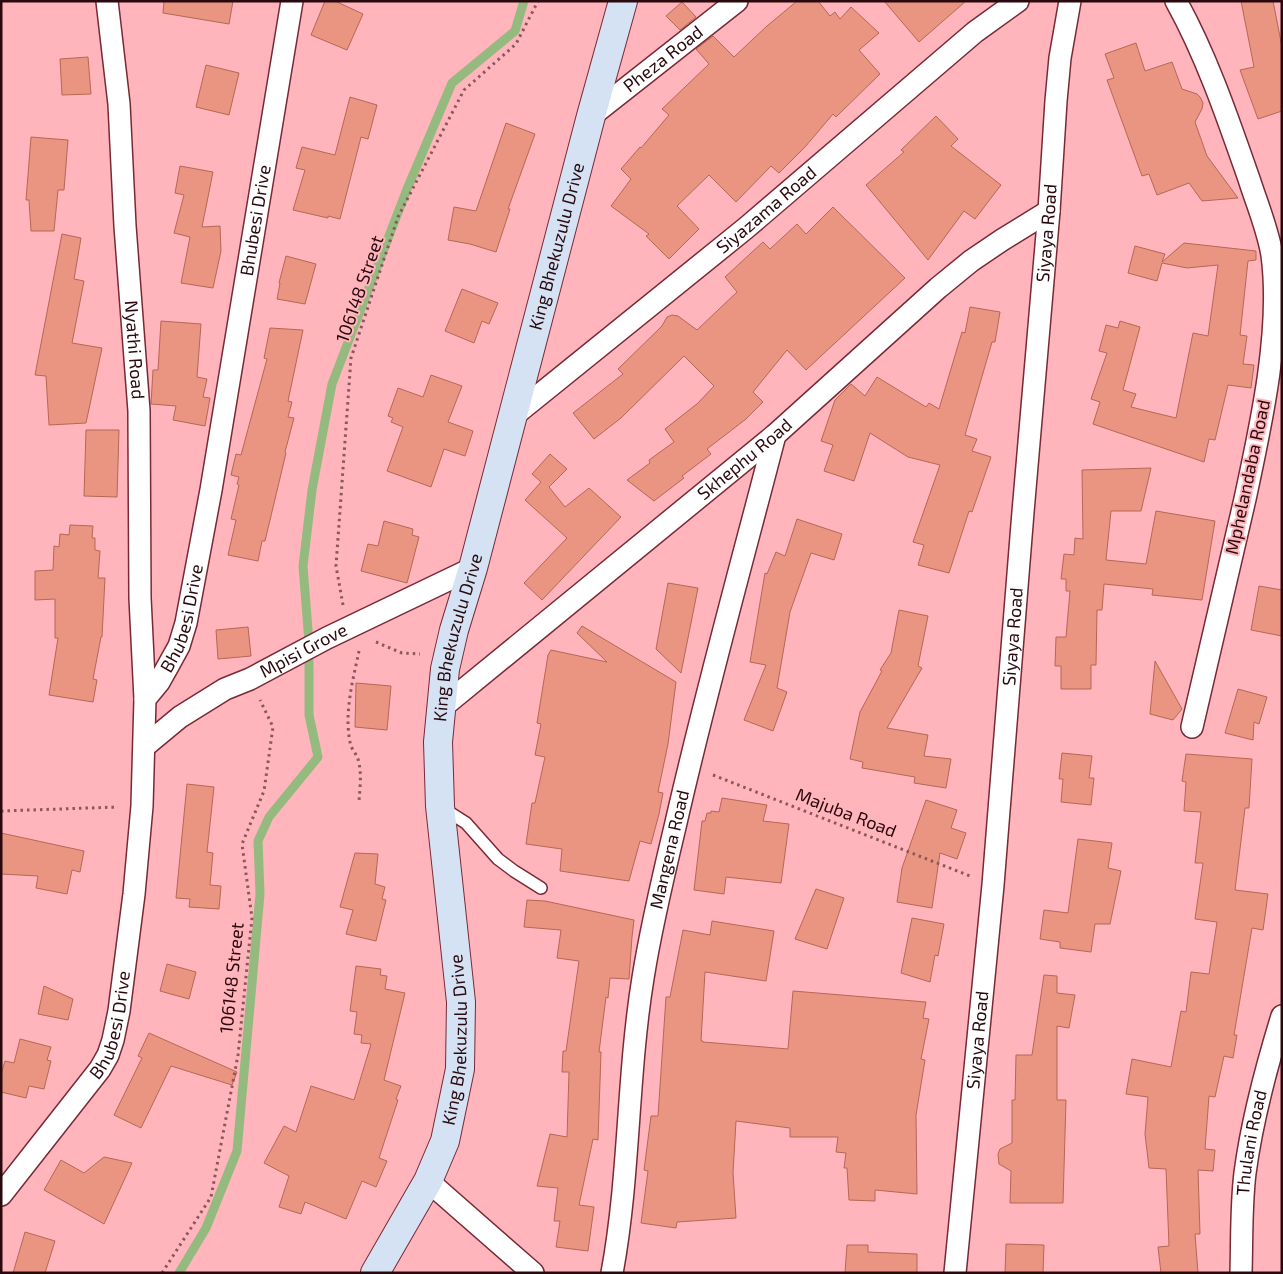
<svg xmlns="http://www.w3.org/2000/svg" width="1283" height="1274" font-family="'Exo 2',sans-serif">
	<rect width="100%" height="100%" fill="#ffb5bb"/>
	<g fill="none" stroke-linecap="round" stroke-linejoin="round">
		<polyline stroke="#95ba7f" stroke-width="9" points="179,1273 206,1228 237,1151 260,894 258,841 269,817 318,757 309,715 309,643 303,566 312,490 332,384 407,189 452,83 515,31 524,1"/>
	</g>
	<g fill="#ea9581" stroke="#b76755">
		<polygon points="164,1 233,1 229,24 163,13"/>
		<polygon points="325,1 335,1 363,14 347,50 311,35"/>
		<polygon points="797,1 818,1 830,16 835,12 840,19 851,7 879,33 859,50 880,74 836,117 833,114 805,147 779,173 771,166 736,202 709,175 677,206 699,229 669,259 646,236 649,234 611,206 631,179 621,169 640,147 641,148 669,115 662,109 709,64 696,49 713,36 734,57 767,26"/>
		<polygon points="884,1 966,1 919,42"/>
		<polygon points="1241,1 1273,1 1282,47 1282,111 1258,119 1240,70 1254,67"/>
		<polygon points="682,2 696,17 680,30 666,16"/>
		<polygon points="1136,43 1145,71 1172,62 1182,89 1197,94 1200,97 1203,103 1202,109 1195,122 1207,156 1238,198 1202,201 1189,183 1157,195 1149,174 1142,176 1107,80 1114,78 1105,54"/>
		<polygon points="88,57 91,94 62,95 60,59"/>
		<polygon points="206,65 239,73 229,115 196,107"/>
		<polygon points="350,97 377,105 368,139 361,137 340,219 328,216 328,218 293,210 305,170 296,168 302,147 335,155"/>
		<polygon points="936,116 958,139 951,146 1001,185 975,219 964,211 928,260 866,185 904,152 901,150"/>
		<polygon points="506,123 535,134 508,209 510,209 496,252 470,244 448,240 454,207 476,211"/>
		<polygon points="31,137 68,140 64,190 58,190 54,231 31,231 29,200 26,200"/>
		<polygon points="180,166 213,172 202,227 220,226 221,251 213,288 181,283 190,237 174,233 184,195 175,193"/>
		<polygon points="833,207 905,278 806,370 787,350 753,392 763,402 746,419 707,449 711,454 682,476 684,478 654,501 627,480 650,463 649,460 674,442 665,429 698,403 714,386 684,356 621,418 594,439 573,413 623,374 618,369 662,326 667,317 672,315 678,316 697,330 737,292 725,277 763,242 770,249 797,224 806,234"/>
		<polygon points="62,234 81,238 74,279 84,281 72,343 102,348 86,423 49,425 46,376 35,375"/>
		<polygon points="1184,243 1256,251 1256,260 1248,261 1240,335 1247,336 1243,364 1254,365 1251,388 1228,385 1215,440 1209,439 1204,462 1093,424 1100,402 1091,399 1107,353 1099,351 1106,325 1118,328 1120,321 1140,327 1123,390 1136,394 1131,407 1176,418 1193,333 1208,336 1218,265 1187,268 1162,263 1157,281 1128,273 1135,246 1165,254 1162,262"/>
		<polygon points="286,256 316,264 305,304 277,299 280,283 279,283"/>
		<polygon points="462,289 498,303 489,324 482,321 474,343 445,331"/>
		<polygon points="970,307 1000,312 995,342 992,342 965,435 977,439 972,451 991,457 972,512 969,511 949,573 918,565 924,545 913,542 940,465 908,457 870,433 854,481 824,471 833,445 821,441 835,400 851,384 865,396 877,377 926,407 929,403 939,409 962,332 965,333"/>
		<polygon points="161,321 201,324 197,377 207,379 203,397 210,398 205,426 173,420 176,406 151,404 153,370 158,370"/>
		<polygon points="270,328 303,330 288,401 292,402 288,417 294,418 285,452 286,453 265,541 262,541 258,561 228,555 236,520 231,519 239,485 237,484 239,477 231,475 236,454 241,455 267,359 264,358"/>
		<polygon points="431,375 462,386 448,422 473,431 465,456 444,449 431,487 387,471 403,427 391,422 393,418 388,416 398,388 423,397"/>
		<polygon points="86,430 119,430 117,497 84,496"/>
		<polygon points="550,454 567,469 549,487 565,507 589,488 621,517 542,600 524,583 567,538 525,500 541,482 532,474"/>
		<polygon points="1151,468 1141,511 1111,511 1106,560 1146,564 1156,511 1215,521 1202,600 1152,595 1153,589 1104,584 1102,610 1097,610 1096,665 1091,665 1091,689 1061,689 1061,666 1055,666 1056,637 1066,637 1070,591 1066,591 1066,579 1061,579 1064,554 1074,555 1075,538 1083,539 1082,470"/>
		<polygon points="797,519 842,534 834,560 811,553 790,612 777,688 787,692 773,731 744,720 766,665 750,662 765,573 767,574 776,552 785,556"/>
		<polygon points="384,521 413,529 412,535 419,537 407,583 361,571 368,544 378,546"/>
		<polygon points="70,525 93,526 92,538 95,538 95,550 100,551 98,578 105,578 102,637 101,637 93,679 97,680 93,702 49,695 58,638 55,638 55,599 35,600 35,571 53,570 54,546 59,547 60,534 69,535"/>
		<polygon points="668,583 698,588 681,673 656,649"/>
		<polygon points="1259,586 1282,590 1282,636 1251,630"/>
		<polygon points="899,610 928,616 918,666 922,668 887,728 928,735 924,756 951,759 946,788 914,783 915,777 862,768 863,762 850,759 860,712 882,671 880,670 891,653"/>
		<polygon points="582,626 676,682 668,744 658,792 663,793 659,814 651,844 640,841 629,881 560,871 562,849 526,844 532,803 535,803 545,757 535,755 541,724 537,723 548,655 551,650 607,662 577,633"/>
		<polygon points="248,627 251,656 218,659 216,630"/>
		<polygon points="1155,661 1182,709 1173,720 1150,714"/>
		<polygon points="356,683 391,686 387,730 355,727"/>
		<polygon points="1238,689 1267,697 1259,724 1254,722 1253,740 1225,733"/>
		<polygon points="1062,753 1092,756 1089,778 1094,778 1091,805 1061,802 1063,779 1059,779"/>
		<polygon points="1186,754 1252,759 1249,808 1245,808 1235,890 1268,894 1263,930 1252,928 1234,1035 1237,1035 1233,1058 1224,1056 1215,1097 1209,1096 1205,1149 1215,1150 1213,1171 1198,1170 1200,1234 1195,1234 1198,1273 1161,1273 1158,1247 1169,1246 1166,1169 1149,1168 1145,1134 1148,1097 1126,1094 1132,1059 1171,1067 1181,1011 1186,1012 1191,972 1209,974 1217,922 1195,919 1203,863 1195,863 1201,812 1184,811 1186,782 1182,781"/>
		<polygon points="187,784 214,787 207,852 213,853 210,885 221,886 219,909 189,907 190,899 176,898"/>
		<polygon points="722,798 767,805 763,821 789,824 781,883 726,877 724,894 694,890 702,821 705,821 707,813 711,813 711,811 719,812"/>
		<polygon points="926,800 957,810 951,828 966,833 957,859 940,853 932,908 897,902 902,868"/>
		<polygon points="1,833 84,851 80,872 72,870 67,894 36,888 38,876 1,874"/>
		<polygon points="1078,839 1112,843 1108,868 1121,871 1110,924 1095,924 1091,952 1060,948 1060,942 1040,939 1044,910 1068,913"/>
		<polygon points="355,853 378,854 375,884 385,887 382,899 386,900 376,941 346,934 353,910 340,907"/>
		<polygon points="816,889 844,898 827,949 795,939"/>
		<polygon points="527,900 545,901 634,920 632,937 629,979 610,978 608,998 606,997 599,1052 601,1052 598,1140 593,1139 579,1205 594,1207 588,1251 556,1247 560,1221 554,1221 558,1188 537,1186 550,1134 567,1137 569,1072 562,1072 563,1051 566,1051 579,961 557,958 561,930 524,927"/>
		<polygon points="912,918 944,924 938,956 935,955 930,982 901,973"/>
		<polygon points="712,921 774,931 766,981 705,972 701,1041 703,1041 703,1042 788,1049 793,991 926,1002 923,1018 929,1019 921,1059 925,1060 916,1115 917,1194 875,1190 875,1201 849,1200 847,1168 844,1168 846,1153 836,1152 838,1137 790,1137 790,1128 736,1121 733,1173 736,1218 677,1222 676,1228 641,1223 648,1171 644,1170 651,1116 658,1116 666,997 670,997 683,930 710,935"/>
		<polygon points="167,964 196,972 189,999 160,991"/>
		<polygon points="356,966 381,969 380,975 387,976 385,989 405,993 384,1080 401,1086 396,1099 398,1100 379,1158 387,1161 376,1187 362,1181 346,1219 305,1202 301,1214 279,1207 289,1176 264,1163 284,1126 296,1132 311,1086 354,1100 371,1044 361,1043 362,1035 354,1034 357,1012 350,1011"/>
		<polygon points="1044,975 1057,976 1057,993 1075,995 1069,1028 1057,1026 1057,1100 1066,1100 1063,1203 1010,1203 1011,1171 999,1164 998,1154 1000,1149 1012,1143 1012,1100 1015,1100 1016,1055 1032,1055"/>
		<polygon points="44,986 73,999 68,1020 38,1014"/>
		<polygon points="149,1033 237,1072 232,1085 171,1066 141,1128 114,1115 142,1058 138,1056"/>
		<polygon points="20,1039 51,1047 47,1060 51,1061 44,1089 29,1086 26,1098 1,1092 1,1074 5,1061 14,1063"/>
		<polygon points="104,1157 132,1163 104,1224 44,1190 61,1160 84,1173"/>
		<polygon points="25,1232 55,1241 45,1273 13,1273"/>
		<polygon points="1006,1244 1044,1245 1043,1273 1005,1273"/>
		<polygon points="847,1245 868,1245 868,1252 917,1254 917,1273 845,1273"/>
	</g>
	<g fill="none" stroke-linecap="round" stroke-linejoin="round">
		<defs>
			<polyline id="lane" points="444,809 466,823 498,859 514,871 541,888"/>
			<g id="street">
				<path id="s1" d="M 107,1 L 119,104 L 125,226 L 139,411 L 140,598 L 145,699"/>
				<path d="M 1176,1 C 1207,57 1228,119 1249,179 C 1257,204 1268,230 1272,255 C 1282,330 1261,425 1245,499 C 1228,575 1210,651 1192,727"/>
				<path id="s2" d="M 591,116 L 737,1"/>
				<path id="s3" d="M 512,417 L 746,228 L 975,32 L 1018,1"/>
				<path id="s4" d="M 440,709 L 775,435 L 938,288 L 971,261 L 1002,240 L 1049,211"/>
				<path id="s5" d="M 145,746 L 180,717 L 225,689 L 250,679 L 327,638 L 473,568"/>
				<polyline points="428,1181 533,1273"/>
				<path id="s6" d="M 1,1195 L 100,1069 L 108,1055 L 113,1040 L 119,1011 L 134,894 L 142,806 L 145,699 L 159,682 L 168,666 L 179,646 L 186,623 L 211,490 L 292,1"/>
				<path id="s7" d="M 612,1273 C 630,1176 627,1076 643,978 C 651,927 663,877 675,827 C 705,695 741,566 775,435"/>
				<path id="s8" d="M 955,1273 L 993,885 L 1023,512 L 1049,211 L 1056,101 L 1060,58 L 1070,1"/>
				<path id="s9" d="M 1241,1273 C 1242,1239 1241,1206 1245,1173 C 1252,1120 1266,1068 1282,1016"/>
			</g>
			<g id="secondary">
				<path id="s10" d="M 375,1273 L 428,1181 L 445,1141 L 460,1069 L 461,1002 L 440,806 L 438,742 L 445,669 L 454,630 L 473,568 L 591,116 L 623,1"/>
			</g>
		</defs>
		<use href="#lane" stroke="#772a36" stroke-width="14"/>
		<use href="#street" stroke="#772a36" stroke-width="24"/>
		<use href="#secondary" stroke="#772a36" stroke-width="30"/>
		<g stroke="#8a575d" stroke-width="3" stroke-dasharray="2.5 4" stroke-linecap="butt">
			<polyline points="343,605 336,566 351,358 398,217 464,90 516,44 538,1"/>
			<polyline points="376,642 402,653 420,654"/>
			<path d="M 359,651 C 353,680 344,712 350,742 C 351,749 356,753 358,759 C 362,773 360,788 359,801"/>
			<polyline points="713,775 970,876"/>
			<polyline points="1,811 118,807"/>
			<polyline points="162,1273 211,1197 238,1055 252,918 242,844 264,791 273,727 260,700"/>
		</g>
		<use href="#lane" stroke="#fff" stroke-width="11"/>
		<use href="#street" stroke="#fff" stroke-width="21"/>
		<use href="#secondary" stroke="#d4e2f4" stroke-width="28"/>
	</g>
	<g text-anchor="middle" stroke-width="4" stroke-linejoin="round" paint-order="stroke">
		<g font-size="18" fill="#29090e" stroke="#ffb5bb">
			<text dy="6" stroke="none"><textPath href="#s2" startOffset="92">Pheza Road</textPath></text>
			<text dy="6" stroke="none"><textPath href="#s3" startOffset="328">Siyazama Road</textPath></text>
			<text dy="6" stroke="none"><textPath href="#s6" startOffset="1031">Bhubesi Drive</textPath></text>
			<text dy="6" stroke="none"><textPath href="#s8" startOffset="1044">Siyaya Road</textPath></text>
			<text dy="6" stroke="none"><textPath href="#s10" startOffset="1062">King Bhekuzulu Drive</textPath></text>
			<text transform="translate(360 289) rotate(-71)" y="6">106148 Street</text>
			<text dy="6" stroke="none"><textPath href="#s1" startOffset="350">Nyathi Road</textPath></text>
			<text dy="6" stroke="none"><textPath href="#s4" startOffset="394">Skhephu Road</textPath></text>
			<text transform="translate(1248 477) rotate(-78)" y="6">Mphelandaba Road</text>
			<text dy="6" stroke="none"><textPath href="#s6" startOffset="626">Bhubesi Drive</textPath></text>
			<text dy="6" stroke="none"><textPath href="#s8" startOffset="639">Siyaya Road</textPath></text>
			<text dy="6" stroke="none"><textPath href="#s10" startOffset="658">King Bhekuzulu Drive</textPath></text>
			<text dy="6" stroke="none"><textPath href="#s5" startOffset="186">Mpisi Grove</textPath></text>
			<text transform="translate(846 813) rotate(21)" y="6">Majuba Road</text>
			<text dy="6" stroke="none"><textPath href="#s7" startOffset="428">Mangena Road</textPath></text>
			<text transform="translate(232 978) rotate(-84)" y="6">106148 Street</text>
			<text dy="6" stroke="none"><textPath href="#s6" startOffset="206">Bhubesi Drive</textPath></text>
			<text dy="6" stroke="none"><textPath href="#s10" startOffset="252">King Bhekuzulu Drive</textPath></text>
			<text dy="6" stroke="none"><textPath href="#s8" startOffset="234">Siyaya Road</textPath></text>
			<text dy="6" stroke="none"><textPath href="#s9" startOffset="131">Thulani Road</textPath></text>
		</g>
	</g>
	<rect width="1283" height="1274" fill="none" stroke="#29090e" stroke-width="5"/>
</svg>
